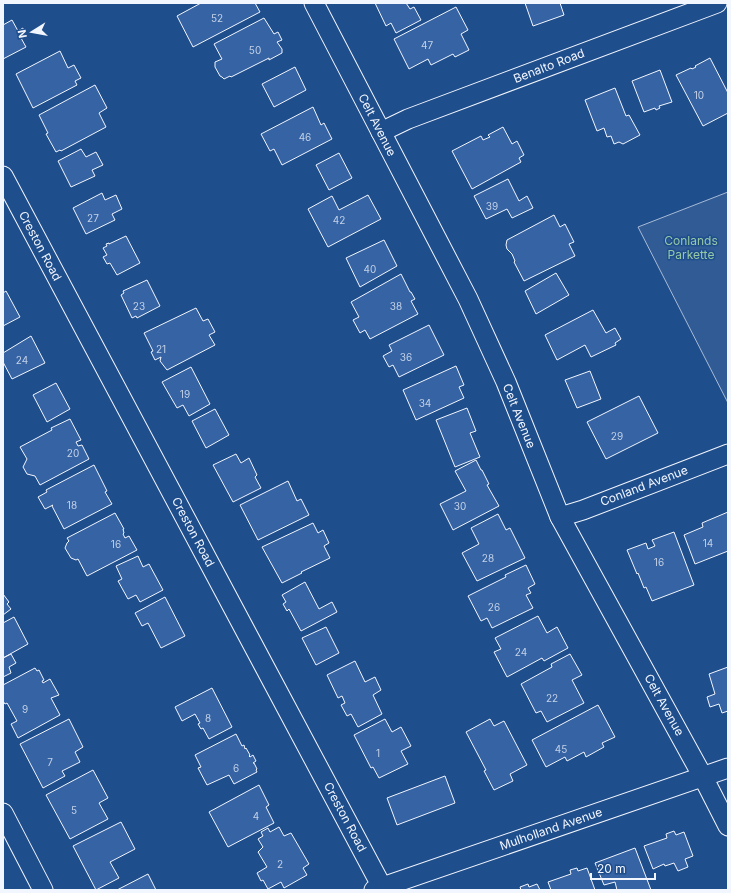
<svg xmlns="http://www.w3.org/2000/svg" width="731" height="893" font-family="Inter,sans-serif">
	<rect width="100%" height="100%" fill="#1f4e8c"/>
	<polygon fill="#305b95" stroke="#a8bbd7" points="728,192 728,403 638,227"/>
	<g fill="#3563a3" stroke="#f2f6ff">
		<polygon points="201,3 255,3 260,12 193,47 177,16"/>
		<polygon points="375,3 406,3 410,9 414,7 421,20 396,33 391,23 386,26"/>
		<polygon points="525,3 560,3 564,15 533,26"/>
		<polygon points="456,7 468,30 461,34 469,50 455,57 453,54 431,65 428,59 409,69 394,39"/>
		<polygon points="264,18 274,34 278,32 282,40 277,42 282,49 282,53 269,60 269,58 231,77 230,76 224,79 222,77 220,76 215,67 215,62 222,59 214,44"/>
		<polygon points="12,20 18,31 23,28 26,36 21,38 26,47 3,59 3,25"/>
		<polygon points="60,51 68,68 74,65 81,78 75,81 77,85 33,108 16,74"/>
		<polygon points="710,58 728,93 728,113 703,126 676,75 691,68 692,69 696,67 695,66"/>
		<polygon points="295,67 306,90 274,107 262,84"/>
		<polygon points="660,70 672,102 659,106 660,108 656,110 655,108 644,112 632,81"/>
		<polygon points="95,85 107,108 99,113 106,127 61,151 60,150 56,152 46,134 48,133 39,115"/>
		<polygon points="615,88 626,116 629,115 640,135 623,144 619,142 614,144 611,136 607,137 604,128 597,131 585,100"/>
		<polygon points="313,107 321,125 324,123 332,139 282,165 274,149 270,151 261,134"/>
		<polygon points="503,127 512,144 517,141 524,155 519,158 521,162 472,189 452,151 481,136 483,140 490,137 488,135"/>
		<polygon points="81,149 86,157 96,152 103,165 92,170 95,176 71,187 58,161"/>
		<polygon points="339,153 352,178 329,190 316,165"/>
		<polygon points="508,179 519,201 527,196 533,208 512,218 507,209 486,219 474,196"/>
		<polygon points="102,193 105,200 116,195 122,209 112,214 115,220 86,234 73,208"/>
		<polygon points="368,195 381,219 328,247 308,209 332,196 339,210"/>
		<polygon points="554,215 560,227 565,224 574,242 569,244 575,256 524,281 514,262 515,261 512,254 507,249 506,245 507,240"/>
		<polygon points="126,236 140,263 117,275 110,263 107,264 103,257 107,255 103,248 107,246 106,244 109,243 109,244"/>
		<polygon points="384,240 397,266 360,287 346,258"/>
		<polygon points="556,273 569,295 536,314 525,291"/>
		<polygon points="401,274 410,292 411,292 415,299 411,301 418,314 370,339 365,330 360,333 353,320 359,317 351,302"/>
		<polygon points="147,280 160,306 137,318 136,316 132,318 121,295 124,293 123,291"/>
		<polygon points="6,291 20,317 3,326 3,293"/>
		<polygon points="196,308 203,321 208,319 215,332 209,335 215,345 167,370 160,361 161,357 155,360 151,352 153,351 144,333"/>
		<polygon points="593,310 606,333 615,328 621,339 615,343 616,345 591,357 585,345 557,360 545,335"/>
		<polygon points="429,325 444,355 399,377 393,365 389,367 383,356 392,351 389,345"/>
		<polygon points="31,336 45,363 12,379 3,362 3,353"/>
		<polygon points="456,366 464,385 459,387 464,398 416,420 403,390"/>
		<polygon points="191,367 210,404 189,416 183,405 177,408 162,382"/>
		<polygon points="590,371 601,399 577,408 565,380"/>
		<polygon points="56,383 70,409 47,422 33,395"/>
		<polygon points="639,396 658,433 606,459 587,422"/>
		<polygon points="467,408 476,431 470,433 480,457 455,467 436,420"/>
		<polygon points="215,409 229,435 206,448 192,421"/>
		<polygon points="70,419 81,440 76,442 78,446 82,445 89,459 40,485 35,476 27,474 23,467 27,459 20,447 52,430 51,428"/>
		<polygon points="236,454 241,463 249,458 257,475 255,477 261,488 233,502 213,465"/>
		<polygon points="476,460 481,470 482,470 489,484 487,485 499,506 453,530 440,504 466,491 455,471"/>
		<polygon points="94,465 107,491 105,492 112,504 64,529 52,506 53,505 45,509 38,497 47,492 46,490"/>
		<polygon points="288,481 297,501 301,499 309,515 258,540 240,505"/>
		<polygon points="728,512 728,551 695,564 684,535 703,527 702,523"/>
		<polygon points="115,513 124,529 123,529 124,533 123,534 125,538 129,536 137,550 87,576 78,559 76,560 71,558 65,548 67,543 69,541 67,538"/>
		<polygon points="498,514 506,530 510,528 525,558 477,581 462,553 479,544 471,528"/>
		<polygon points="313,523 318,533 323,530 329,543 324,546 330,558 301,572 302,573 282,583 262,547"/>
		<polygon points="674,532 694,585 652,601 646,587 644,588 638,573 637,574 627,550 646,543 648,549 655,546 652,540"/>
		<polygon points="138,556 143,567 149,564 163,590 140,602 136,595 128,599 118,581 122,579 116,566"/>
		<polygon points="526,565 535,584 528,588 531,593 526,595 533,608 492,628 487,618 481,621 468,596 506,577 505,575"/>
		<polygon points="305,582 319,609 332,602 337,612 301,631 289,609 287,611 283,604 286,602 282,595"/>
		<polygon points="3,594 9,602 7,604 11,609 3,615"/>
		<polygon points="165,597 185,636 161,648 148,623 142,626 135,613"/>
		<polygon points="538,616 547,633 557,627 568,648 544,661 542,658 507,677 494,652 501,649 495,638"/>
		<polygon points="14,617 28,644 3,658 11,654 16,663 9,667 11,673 3,677 3,623"/>
		<polygon points="326,627 339,653 316,665 302,638"/>
		<polygon points="570,654 582,675 572,680 584,703 547,722 541,711 536,713 521,684 552,667 551,664"/>
		<polygon points="355,661 365,682 375,677 381,690 373,695 382,714 358,727 351,714 347,716 341,705 345,703 342,696 338,698 327,675"/>
		<polygon points="728,667 728,711 722,713 719,704 710,707 707,697 715,694 709,674"/>
		<polygon points="35,668 37,671 39,670 44,680 42,681 43,683 50,679 59,695 51,698 60,715 18,738 11,724 17,721 7,703 5,704 3,701 3,685"/>
		<polygon points="212,688 232,727 209,739 203,728 201,729 198,724 200,723 195,714 182,721 175,707"/>
		<polygon points="598,705 615,737 602,743 604,747 586,757 584,752 567,761 565,757 546,767 532,740"/>
		<polygon points="69,719 83,747 75,752 80,762 62,771 65,776 43,788 20,744"/>
		<polygon points="385,719 392,732 401,727 411,746 401,751 408,764 379,778 373,767 371,768 354,735"/>
		<polygon points="490,719 494,726 504,721 527,765 510,774 513,781 494,790 484,771 486,770 466,732"/>
		<polygon points="236,734 242,746 244,745 245,749 246,748 250,755 249,756 250,757 253,755 256,761 253,763 254,763 257,769 256,770 257,772 234,784 229,775 207,785 198,768 201,767 195,755"/>
		<polygon points="93,770 108,798 99,803 108,819 70,839 46,795"/>
		<polygon points="445,776 455,803 397,825 387,798"/>
		<polygon points="259,785 269,805 266,807 274,823 228,847 209,812"/>
		<polygon points="121,822 135,849 110,862 119,878 96,890 73,846"/>
		<polygon points="279,827 284,836 291,833 309,864 303,868 307,875 284,888 281,882 268,889 263,880 261,881 257,873 267,867 258,852 263,847 258,839 263,836 261,832 268,828 270,832"/>
		<polygon points="674,831 676,835 684,832 693,856 685,859 688,867 678,871 674,863 665,866 664,864 653,869 644,846 667,838 666,834"/>
		<polygon points="635,848 651,890 617,890 615,882 604,885 595,863"/>
		<polygon points="577,868 578,871 587,868 595,890 551,890 548,882 571,874 570,870"/>
		<polygon points="148,874 156,890 117,890"/>
		<polygon points="528,884 529,887 537,884 540,890 521,890 520,887"/>
	</g>
	<g fill="none" stroke-linecap="round" stroke-linejoin="round">
		<defs>
			<g id="minor">
				<polyline points="314,3 468,299 506,382 560,517 703,777 728,826"/>
				<polyline points="381,132 408,119 717,3"/>
				<polyline points="3,176 382,887"/>
				<polyline points="560,517 583,510 728,454"/>
				<polyline points="3,813 43,890"/>
				<polyline points="374,890 728,768"/>
			</g>
		</defs>
		<use href="#minor" stroke="#f2f6ff" stroke-width="21"/>
		<use href="#minor" stroke="#1f4e8c" stroke-width="19"/>
	</g>
	<g text-anchor="middle" stroke-width="3" stroke-linejoin="round" paint-order="stroke">
		<g font-size="10" fill="#c3d1e8">
			<text x="217" y="22">52</text>
			<text x="427" y="49">47</text>
			<text x="255" y="54">50</text>
			<text x="699" y="99">10</text>
			<text x="305" y="141">46</text>
			<text x="492" y="210">39</text>
			<text x="93" y="222">27</text>
			<text x="339" y="224">42</text>
			<text x="370" y="273">40</text>
			<text x="139" y="310">23</text>
			<text x="396" y="310">38</text>
			<text x="161" y="353">21</text>
			<text x="406" y="361">36</text>
			<text x="22" y="364">24</text>
			<text x="185" y="398">19</text>
			<text x="425" y="407">34</text>
			<text x="617" y="440">29</text>
			<text x="73" y="457">20</text>
			<text x="72" y="509">18</text>
			<text x="460" y="510">30</text>
			<text x="708" y="547">14</text>
			<text x="116" y="548">16</text>
			<text x="488" y="562">28</text>
			<text x="659" y="566">16</text>
			<text x="494" y="611">26</text>
			<text x="521" y="656">24</text>
			<text x="552" y="702">22</text>
			<text x="25" y="713">9</text>
			<text x="208" y="722">8</text>
			<text x="561" y="753">45</text>
			<text x="378" y="757">1</text>
			<text x="50" y="766">7</text>
			<text x="236" y="772">6</text>
			<text x="74" y="814">5</text>
			<text x="256" y="820">4</text>
			<text x="280" y="868">2</text>
		</g>
		<g font-size="12" fill="#f2f6ff" stroke="#1f4e8c">
			<text transform="translate(549 66) rotate(-21)" y="4">Benalto Road</text>
			<text transform="translate(377 125) rotate(63)" y="4">Celt Avenue</text>
			<text transform="translate(40 246) rotate(62)" y="4">Creston Road</text>
			<text transform="translate(519 416) rotate(68)" y="4">Celt Avenue</text>
			<text transform="translate(644 486) rotate(-21)" y="4">Conland Avenue</text>
			<text transform="translate(193 532) rotate(62)" y="4">Creston Road</text>
			<text transform="translate(664 705) rotate(61)" y="4">Celt Avenue</text>
			<text transform="translate(345 817) rotate(62)" y="4">Creston Road</text>
			<text transform="translate(551 829) rotate(-19)" y="4">Mulholland Avenue</text>
		</g>
		<g font-size="12" fill="#97c8a6" stroke="#1f4e8c">
			<text x="691" y="245">Conlands<tspan x="691" dy="14">Parkette</tspan></text>
		</g>
	</g>
	<rect width="731" height="893" fill="none" stroke="#f2f6ff" stroke-width="8"/>
	<g transform="translate(32 32) rotate(259)" stroke="#1f4e8c" stroke-width="3" paint-order="stroke">
	<path d="M0-3L7 15L0 10L-7 15Z" fill="#f2f6ff"/>
	<text y="-6" font-size="11" font-weight="bold" text-anchor="middle" fill="#f2f6ff">N</text>
	</g>
	<path d="M591 873v6h64v-6" fill="none" stroke="#f2f6ff" stroke-width="2"/>
	<text x="597" y="873" font-size="12" fill="#f2f6ff" stroke="#1f4e8c" stroke-width="3" paint-order="stroke">20 m</text>
</svg>
